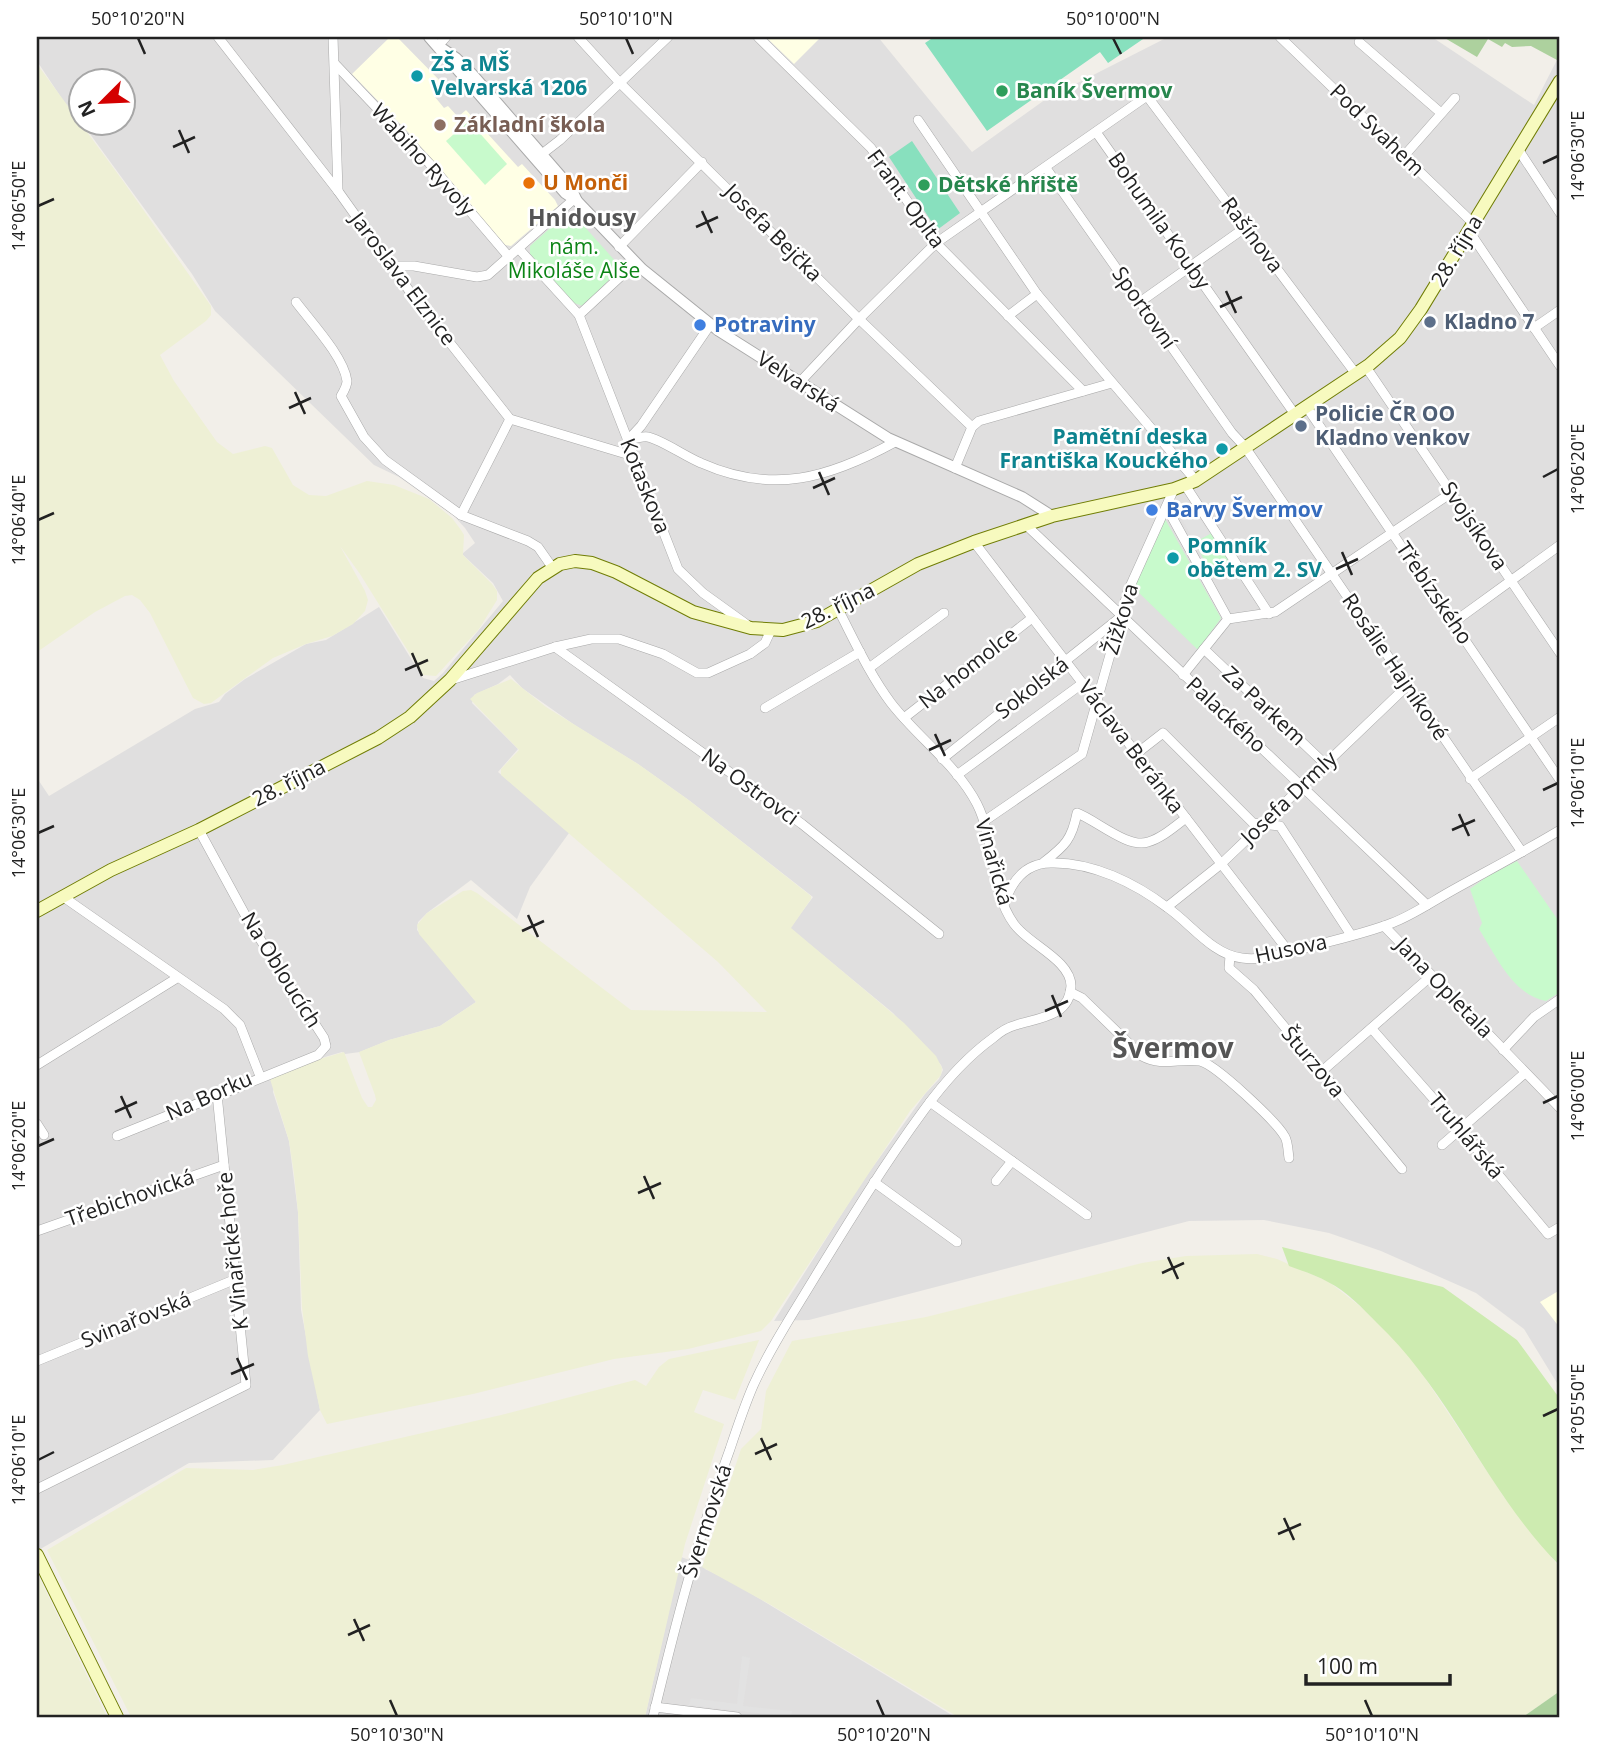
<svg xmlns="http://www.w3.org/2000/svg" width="1597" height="1754" font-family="'Open Sans',sans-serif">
	<rect width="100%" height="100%" fill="#f2efe9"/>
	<g fill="#e0dfdf">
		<polygon points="37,37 878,37 972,152 1046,99 1168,37 1432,37 1534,105 1560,54 1560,1388 1524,1329 1476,1293 1381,1251 1329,1233 1264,1220 1189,1221 809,1320 774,1321 860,1185 925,1094 939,1079 943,1070 941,1065 893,1013 790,928 813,897 690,801 638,764 576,726 522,688 510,675 498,684 474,695 472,703 518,749 498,772 569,833 530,887 517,919 471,880 427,913 418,922 417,930 476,1002 440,1026 389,1040 360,1052 345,1054 342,1052 325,1057 276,1076 273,1092 289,1141 298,1212 301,1310 320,1410 273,1460 189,1463 37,1551 37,778 49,796 195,709 219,702 225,694 245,679 306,644 326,640 379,607 423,678 434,681 443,673 503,601 493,583 462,554 475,543 465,528 453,515 399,477 374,465 215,311 192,274 82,123 122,122 122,80 80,80 80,120 72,114 37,61"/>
		<polygon points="681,1557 703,1565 705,1569 732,1582 955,1717 645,1717"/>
	</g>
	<g fill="#ffffe5">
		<polygon points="390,37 397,37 445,86 435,97 444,108 448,106 458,117 466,110 518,167 522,164 555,200 558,206 511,246 505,245 408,132 352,74"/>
		<polygon points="766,37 821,37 794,64"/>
		<polygon points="1560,1290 1560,1328 1540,1302"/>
	</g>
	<g fill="#eef0d5">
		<polygon points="37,64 123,181 211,306 211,315 206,321 160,355 174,381 217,442 233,454 265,446 272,448 293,485 309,495 326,496 367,481 394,485 429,499 452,518 461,530 464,535 463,555 492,584 497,591 497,600 479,629 436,676 423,675 360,574 340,546 365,591 368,600 365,611 353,624 332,636 306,644 273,658 211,703 204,704 193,698 150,613 140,600 132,595 125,596 95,612 37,652"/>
		<polygon points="511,679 546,707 638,764 690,801 811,896 811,899 791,928 904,1023 936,1056 942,1068 941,1075 910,1111 771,1321 761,1331 688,1349 614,1359 473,1394 327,1424 320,1410 308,1356 302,1307 298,1212 294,1174 289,1141 270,1079 313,1061 344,1052 362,1098 368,1107 372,1107 376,1100 375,1095 359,1052 389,1040 440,1026 476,1002 419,934 417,925 427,913 463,891 471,890 477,893 631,1010 767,1012 718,962 501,775 501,769 519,750 470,699 477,693"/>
		<polygon points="1257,1254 1277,1259 1329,1282 1361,1307 1390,1335 1413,1360 1504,1497 1560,1568 1560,1691 1523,1717 958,1717 771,1605 702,1567 741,1449 761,1429 766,1391 792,1341 926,1317 1142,1263 1186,1256"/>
		<polygon points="759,1340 735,1400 703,1390 694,1412 724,1424 685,1544 645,1717 131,1717 47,1550 186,1468 253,1470 283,1465 501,1415 635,1380 646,1386 659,1367 669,1359"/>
		<polygon points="37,1573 105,1713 107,1717 37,1717"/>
	</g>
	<path fill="#cdebb0" d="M 1282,1247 L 1443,1287 L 1517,1340 L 1560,1399 L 1560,1566 C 1488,1494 1452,1394 1377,1323 C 1362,1308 1348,1292 1328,1282 C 1316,1275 1302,1271 1289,1266 Z"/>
	<g fill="#add19e">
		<polygon points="1443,37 1560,37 1560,54 1557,60 1531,46 1512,47 1505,43 1502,47 1488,39 1477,57"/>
		<polygon points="1560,1691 1560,1717 1523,1717"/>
	</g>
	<g fill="#c8facc">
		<polygon points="469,121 507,164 485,185 446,141"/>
		<polygon points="566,214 575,216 617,263 618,271 583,306 574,303 530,254 530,246"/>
		<polygon points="1165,519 1221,618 1198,650 1134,588"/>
		<polygon points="1211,533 1232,566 1213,578 1195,542"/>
		<path d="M 1517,861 L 1560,923 L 1560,992 L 1546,1001 C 1513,995 1496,956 1479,929 L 1482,923 L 1470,889 L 1488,876 Z"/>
	</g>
	<g fill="#88e0be">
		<polygon points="934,37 1146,37 1108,63 1100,52 987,131 925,43"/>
		<polygon points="912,141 960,213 937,230 889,157"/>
	</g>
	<g fill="#e2e2e2">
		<polygon points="1190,504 1210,534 1195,542 1176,509"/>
		<polygon points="742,1656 750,1658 743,1706 792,1711 791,1717 689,1705 691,1698 737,1704"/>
	</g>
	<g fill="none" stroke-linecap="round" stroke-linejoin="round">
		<defs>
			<g id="minor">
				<polyline points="218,37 338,191 413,296 510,419 633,456"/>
				<polyline points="333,37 338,191"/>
				<polyline points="578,37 620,83 859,319 972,427"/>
				<polyline points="758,37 871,148 936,243 1083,391"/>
				<polyline points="1280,37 1473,223"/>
				<polyline points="1359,42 1441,113"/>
				<polyline points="438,46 446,37"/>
				<polyline points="335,64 429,163 509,257"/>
				<polyline points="918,120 1037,294 1196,481"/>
				<polyline points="1096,132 1294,413"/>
				<polyline points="1518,149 1560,213"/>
				<polyline points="1404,156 1455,98"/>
				<polyline points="538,157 560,140 668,37"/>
				<polyline points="1046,168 1232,433 1245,447 1522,852"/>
				<polyline points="1469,231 1560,366"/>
				<polyline points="619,247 702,162"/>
				<polyline points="519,249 579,315 678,569 703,593 746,624"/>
				<polyline points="391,266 414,266 477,277 488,275 573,200"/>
				<path d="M 296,302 C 311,322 344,357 347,381 C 347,386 344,391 341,396 L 364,437 L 385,460 L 461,515 L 528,541 L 538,547 L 552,567"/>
				<polyline points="1140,302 1246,227"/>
				<polyline points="579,315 635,263"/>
				<polyline points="1008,316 1037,294"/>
				<polyline points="1534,328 1560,310"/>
				<polyline points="1366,367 1560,653"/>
				<polyline points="800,382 859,319 936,243 1147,96 1356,374"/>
				<polyline points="1306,406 1560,780"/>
				<polyline points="628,440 641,426 710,325"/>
				<path d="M 627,441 C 634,439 641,436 648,437 C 662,440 686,457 701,463 C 773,495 829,478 895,442"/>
				<polyline points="955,468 972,427 979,421 1112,383"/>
				<polyline points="1185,485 1269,614"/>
				<polyline points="1167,508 1228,619"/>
				<polyline points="461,515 510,419"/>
				<polyline points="1025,524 1427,905"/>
				<polyline points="974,542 1289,952"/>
				<polyline points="1454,622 1560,545"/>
				<polyline points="555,647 802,824 939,934"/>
				<polyline points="1204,649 1324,763"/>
				<polyline points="869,668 944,613"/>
				<polyline points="1183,675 1228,619 1275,612 1451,493"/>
				<polyline points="451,680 555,647 591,639 619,639 663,654 697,673 708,673 750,654 765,643 771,630"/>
				<polyline points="765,708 860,652"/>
				<polyline points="904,718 1032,618"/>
				<polyline points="1136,754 1163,733 1253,823 1280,826 1351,935"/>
				<polyline points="942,759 1122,616"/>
				<polyline points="957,775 1083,683"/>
				<polyline points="1470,779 1560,717"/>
				<polyline points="983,822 1082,754 1128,591 1174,489"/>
				<path d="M 1044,862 C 1065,846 1072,839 1077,813 C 1096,820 1128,849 1148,842 C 1162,838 1174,827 1186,818"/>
				<polyline points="62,896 224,1009 240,1025 260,1076"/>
				<path d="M 1004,905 C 1011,882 1024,863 1051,863 C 1093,862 1135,883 1168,908 C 1191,924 1213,955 1242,958 C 1263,961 1285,953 1305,948 C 1334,940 1364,934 1392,923 C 1413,915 1433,901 1453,890 C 1489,870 1525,851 1560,830"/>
				<polyline points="1167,907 1221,864 1408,685"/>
				<polyline points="1384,926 1560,1108"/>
				<polyline points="1230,956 1229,968 1254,990 1402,1169"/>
				<path d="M 1070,992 L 1082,998 L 1142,1056 C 1162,1067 1179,1058 1200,1061 C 1215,1064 1277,1122 1285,1137 C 1288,1142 1288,1152 1289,1158"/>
				<polyline points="1372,1029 1461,1130 1548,1234 1560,1227"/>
				<polyline points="1503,1050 1534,1017 1560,999"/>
				<polyline points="37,1065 177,978"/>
				<polyline points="1321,1072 1431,976"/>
				<polyline points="930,1102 1087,1215"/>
				<polyline points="37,1124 44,1135"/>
				<polyline points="117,1136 318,1055 326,1046 324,1038 249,922 199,830"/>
				<polyline points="1442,1145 1525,1073"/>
				<polyline points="996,1181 1012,1161"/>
				<polyline points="874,1182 957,1242"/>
				<polyline points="37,1231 224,1165"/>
				<polyline points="37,1361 236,1279"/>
				<polyline points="37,1489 246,1385 217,1094"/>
				<polyline points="655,1707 737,1717"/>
				<path d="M 653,1717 C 675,1626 698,1537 730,1449 C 737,1428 744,1407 753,1386 C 770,1348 794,1312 815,1277 C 850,1220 885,1163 924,1110 C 943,1084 968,1056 993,1038 C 1000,1032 1008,1027 1016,1025 C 1037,1018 1070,1017 1071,986 C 1071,960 1028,944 1014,924 C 989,889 996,842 977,804 C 957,765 918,738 891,703 C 870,675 855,642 839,611"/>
			</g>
			<g id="tertiary">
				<polyline points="429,37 565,193 577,201 642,269 719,331 888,438 1022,497 1052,516"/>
				<polyline points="443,49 456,58 473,75 571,188 577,201"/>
			</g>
			<g id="secondary">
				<polyline points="37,911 111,870 199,830 378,738 410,717 450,680 538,578 560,564 575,561 592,563 616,572 693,612 751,628 783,630 817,621 918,564 974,542 1052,516 1174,489 1195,481 1369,365 1400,338 1421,309 1560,81"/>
				<polyline points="37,1555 117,1717"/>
			</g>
		</defs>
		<use href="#minor" stroke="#a9a9a9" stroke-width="10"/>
		<use href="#tertiary" stroke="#a9a9a9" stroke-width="12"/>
		<use href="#secondary" stroke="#707d05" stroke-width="14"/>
		<use href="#minor" stroke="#fff" stroke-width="9"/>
		<use href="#tertiary" stroke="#fff" stroke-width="10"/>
		<use href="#secondary" stroke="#f7fabf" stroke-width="12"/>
	</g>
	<path fill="none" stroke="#222" stroke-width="2.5" d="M 138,38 L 145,54M 626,38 L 633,54M 1113,38 L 1121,54M 179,130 L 189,153M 173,147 L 195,137M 1543,163 L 1558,156M 38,206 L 54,199M 702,211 L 712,233M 696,227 L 718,217M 1226,291 L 1236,313M 1220,307 L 1242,297M 295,392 L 305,414M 289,408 L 311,398M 819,472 L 829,495M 1543,477 L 1558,469M 813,488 L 835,478M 38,520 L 54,513M 1342,552 L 1352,575M 1336,569 L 1358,559M 412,653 L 422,676M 405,670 L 428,660M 935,734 L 945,756M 929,750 L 951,740M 1543,790 L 1558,783M 1459,814 L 1469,836M 1452,830 L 1475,820M 38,833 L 54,826M 528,915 L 538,937M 522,931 L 544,921M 1052,995 L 1061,1017M 1045,1011 L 1068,1001M 121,1096 L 131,1118M 1543,1103 L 1558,1096M 115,1112 L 137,1102M 38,1146 L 54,1139M 644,1176 L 654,1199M 638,1193 L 661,1183M 1168,1257 L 1178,1279M 1162,1273 L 1184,1263M 237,1358 L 247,1380M 231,1374 L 254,1364M 1543,1416 L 1558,1409M 761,1438 L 771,1460M 755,1454 L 777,1444M 38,1460 L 54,1452M 1284,1518 L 1294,1540M 1278,1534 L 1301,1524M 354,1619 L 364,1641M 348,1635 L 370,1625M 390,1700 L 397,1716M 877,1700 L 884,1716M 1365,1700 L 1372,1716"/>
	<g fill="#0f9aa8" stroke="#fff" stroke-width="2.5">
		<circle cx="417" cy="76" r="7"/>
		<circle cx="1222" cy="449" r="7"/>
		<circle cx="1173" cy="558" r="7"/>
	</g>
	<g fill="#2e9e5b" stroke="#fff" stroke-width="2.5">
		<circle cx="1002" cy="91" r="7"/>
		<circle cx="924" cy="185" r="7"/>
	</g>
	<circle fill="#8d6e63" stroke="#fff" stroke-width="2.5" cx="440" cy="125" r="7"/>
	<circle fill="#e8710a" stroke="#fff" stroke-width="2.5" cx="529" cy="183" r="7"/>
	<g fill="#5c6f8a" stroke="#fff" stroke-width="2.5">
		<circle cx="1430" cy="322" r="7"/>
		<circle cx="1301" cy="426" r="7"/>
	</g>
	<g fill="#3f7fe0" stroke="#fff" stroke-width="2.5">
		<circle cx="700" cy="325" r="7"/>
		<circle cx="1152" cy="510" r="7"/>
	</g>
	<g text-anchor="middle" stroke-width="5" stroke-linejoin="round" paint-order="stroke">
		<g font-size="21" font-weight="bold" fill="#0d838f" stroke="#fff" text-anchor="start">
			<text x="431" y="71">ZŠ a MŠ<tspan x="431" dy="24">Velvarská 1206</tspan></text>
			<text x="1208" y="444" text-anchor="end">Pamětní deska<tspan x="1208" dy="24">Františka Kouckého</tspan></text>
			<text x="1187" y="553">Pomník<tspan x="1187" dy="24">obětem 2. SV</tspan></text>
		</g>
		<g font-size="21" font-weight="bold" fill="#27864d" stroke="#fff" text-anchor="start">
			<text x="1016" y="98">Baník Švermov</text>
			<text x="938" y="192">Dětské hřiště</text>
		</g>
		<g font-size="21" font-weight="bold" fill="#785e54" stroke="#fff" text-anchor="start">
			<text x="454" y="132">Základní škola</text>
		</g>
		<g font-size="21" fill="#222" stroke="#fff">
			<text transform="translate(1377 130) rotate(44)" y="7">Pod Svahem</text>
			<text transform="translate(423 160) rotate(48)" y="7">Wabiho Ryvoly</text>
			<text transform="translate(906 199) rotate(54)" y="7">Frant. Oplta</text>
			<text transform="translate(1159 221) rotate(55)" y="7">Bohumila Kouby</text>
			<text transform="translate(773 233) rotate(45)" y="7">Josefa Bejčka</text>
			<text transform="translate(1252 235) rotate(53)" y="7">Rašínova</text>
			<text transform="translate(1457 251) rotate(-59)" y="7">28. října</text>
			<text transform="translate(403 279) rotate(53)" y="7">Jaroslava Elznice</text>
			<text transform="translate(1144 308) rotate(55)" y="7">Sportovní</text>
			<text transform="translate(798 382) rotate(33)" y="7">Velvarská</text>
			<text transform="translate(645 486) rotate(68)" y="7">Kotaskova</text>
			<text transform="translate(1474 526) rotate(56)" y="7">Svojsíkova</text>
			<text transform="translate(1434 593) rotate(56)" y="7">Třebízského</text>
			<text transform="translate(838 606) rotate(-26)" y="7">28. října</text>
			<text transform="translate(1121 619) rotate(-73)" y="7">Žižkova</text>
			<text transform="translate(1395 667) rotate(56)" y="7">Rosálie Hajníkové</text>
			<text transform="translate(968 668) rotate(-38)" y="7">Na homolce</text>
			<text transform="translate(1032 688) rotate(-38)" y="7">Sokolská</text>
			<text transform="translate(1264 706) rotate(43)" y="7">Za Parkem</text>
			<text transform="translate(1226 715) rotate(43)" y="7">Palackého</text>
			<text transform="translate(1131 747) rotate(53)" y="7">Václava Beránka</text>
			<text transform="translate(289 783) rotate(-27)" y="7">28. října</text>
			<text transform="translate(750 787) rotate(36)" y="7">Na Ostrovci</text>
			<text transform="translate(1289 798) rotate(-44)" y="7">Josefa Drmly</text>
			<text transform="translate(994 862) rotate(74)" y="7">Vinařická</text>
			<text transform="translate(1291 949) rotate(-12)" y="7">Husova</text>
			<text transform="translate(281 970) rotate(58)" y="7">Na Obloucích</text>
			<text transform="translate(1444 988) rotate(46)" y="7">Jana Opletala</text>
			<text transform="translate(1313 1062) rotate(50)" y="7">Šturzova</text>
			<text transform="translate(209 1096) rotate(-24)" y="7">Na Borku</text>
			<text transform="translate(1466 1136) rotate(50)" y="7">Truhlářská</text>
			<text transform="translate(130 1198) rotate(-19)" y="7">Třebichovická</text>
			<text transform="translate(233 1251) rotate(-96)" y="7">K Vinařické hoře</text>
			<text transform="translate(136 1320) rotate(-22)" y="7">Svinařovská</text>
			<text transform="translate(707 1521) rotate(-72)" y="7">Švermovská</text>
		</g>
		<g font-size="21" font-weight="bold" fill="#c56008" stroke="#fff" text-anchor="start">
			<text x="543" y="190">U Monči</text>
		</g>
		<g font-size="21" fill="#0c8416" stroke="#fff">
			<text x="574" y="254">nám.<tspan x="574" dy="24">Mikoláše Alše</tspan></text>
		</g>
		<g font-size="21" font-weight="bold" fill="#4e5e75" stroke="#fff" text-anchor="start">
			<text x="1444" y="329">Kladno 7</text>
			<text x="1315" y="421">Policie ČR OO<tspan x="1315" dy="24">Kladno venkov</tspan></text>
		</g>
		<g font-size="21" font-weight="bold" fill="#366cbe" stroke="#fff" text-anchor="start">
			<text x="714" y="332">Potraviny</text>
			<text x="1166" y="517">Barvy Švermov</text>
		</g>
		<g font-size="23" font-weight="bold" fill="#555" stroke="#fff">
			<text x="582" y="226">Hnidousy</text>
		</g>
		<g font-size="28" font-weight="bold" fill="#555" stroke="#fff">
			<text x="1173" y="1058">Švermov</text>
		</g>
	</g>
	<rect width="1597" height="1754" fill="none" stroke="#ffffff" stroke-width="77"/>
	<g transform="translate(102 102) rotate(246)"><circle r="33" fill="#ffffff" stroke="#a7a7a7" stroke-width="2"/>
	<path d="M0-5L12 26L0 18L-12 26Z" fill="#d40000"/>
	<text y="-10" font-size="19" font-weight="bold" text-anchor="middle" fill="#222222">N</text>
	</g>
	<path d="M1306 1674v10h144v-10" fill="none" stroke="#222222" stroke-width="3.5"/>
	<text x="1317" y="1674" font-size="21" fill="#222222" stroke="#ffffff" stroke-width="5" paint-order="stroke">100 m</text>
	<rect x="38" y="38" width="1520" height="1678" fill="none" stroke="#222" stroke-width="2.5"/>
	<g font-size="18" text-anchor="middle" fill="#222">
		<text x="138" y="25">50°10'20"N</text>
		<text x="626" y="25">50°10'10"N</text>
		<text x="1113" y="25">50°10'00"N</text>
		<text transform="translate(1578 156) rotate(-90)" y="6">14°06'30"E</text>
		<text transform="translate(19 206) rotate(-90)" y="6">14°06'50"E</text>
		<text transform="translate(1578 469) rotate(-90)" y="6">14°06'20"E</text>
		<text transform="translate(19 520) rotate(-90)" y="6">14°06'40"E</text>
		<text transform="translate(1578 783) rotate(-90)" y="6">14°06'10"E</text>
		<text transform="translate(19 833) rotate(-90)" y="6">14°06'30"E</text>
		<text transform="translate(1578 1096) rotate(-90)" y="6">14°06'00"E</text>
		<text transform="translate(19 1146) rotate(-90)" y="6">14°06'20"E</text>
		<text transform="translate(1578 1409) rotate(-90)" y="6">14°05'50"E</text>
		<text transform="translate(19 1460) rotate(-90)" y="6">14°06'10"E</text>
		<text x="397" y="1741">50°10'30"N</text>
		<text x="884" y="1741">50°10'20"N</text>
		<text x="1372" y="1741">50°10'10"N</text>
	</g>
</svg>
